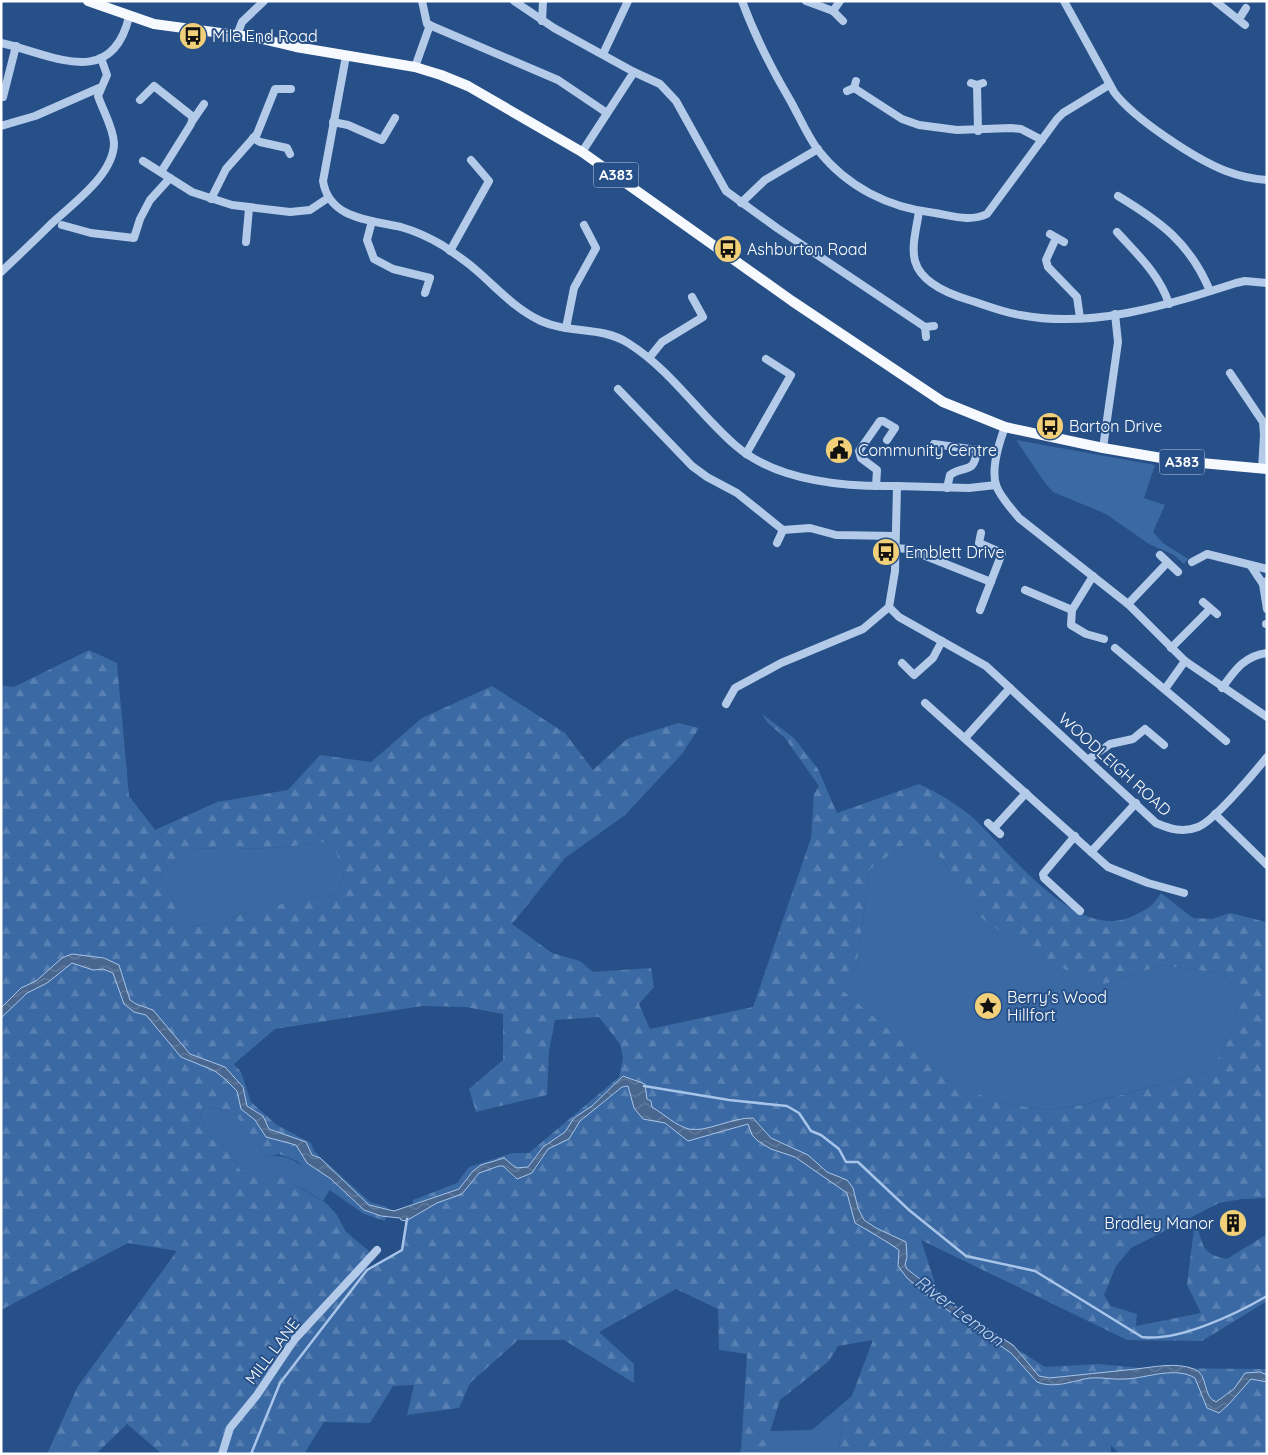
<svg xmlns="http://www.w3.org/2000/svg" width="1268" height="1455" font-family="Quicksand,sans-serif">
	<defs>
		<pattern id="forest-firs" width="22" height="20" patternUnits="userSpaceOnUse" patternTransform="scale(1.25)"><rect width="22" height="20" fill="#3b69a4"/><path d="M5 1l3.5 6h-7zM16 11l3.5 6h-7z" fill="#5880b2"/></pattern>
		<pattern id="water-waves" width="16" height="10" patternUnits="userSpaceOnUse" patternTransform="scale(1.25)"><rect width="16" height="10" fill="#49668e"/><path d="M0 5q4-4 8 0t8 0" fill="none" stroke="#647d9f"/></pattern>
	</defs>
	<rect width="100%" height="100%" fill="#275088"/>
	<g fill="#3b69a4">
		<polygon points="1016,440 1155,465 1144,498 1165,505 1153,532 1163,543 1188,559 1184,564 1174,555 1149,544 1106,514 1053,492 1045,483"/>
		<polygon points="914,838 942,859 979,916 1105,984 1162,965 1219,973 1237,988 1237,1010 1230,1034 1222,1053 1208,1072 1086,1104 1050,1110 1001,1103 952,1083 834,984 856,970 870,869"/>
		<path d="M 325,842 L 337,854 L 344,876 L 335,895 L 300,899 L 185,929 L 160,873 L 191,848 C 236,850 280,849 325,842 Z"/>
		<path d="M 204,1107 C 228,1107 241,1117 254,1138 C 258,1145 261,1152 268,1157 C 295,1151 309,1175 330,1189 L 323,1201 C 296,1185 275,1170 242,1174 L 233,1155 L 209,1135 L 200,1116 Z"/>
		<polygon points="853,1395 842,1422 838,1454 739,1454 741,1450 764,1451 770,1431 812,1430"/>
	</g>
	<path fill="url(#forest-firs)" fill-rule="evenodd" d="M 89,650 L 117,663 L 129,796 L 155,830 L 217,802 L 288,790 L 320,755 L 371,762 L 422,718 L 492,686 L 565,733 L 593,770 L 627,739 L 678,723 L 699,728 L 682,754 L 625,815 L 565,858 L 512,924 L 552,953 L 580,961 L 593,972 L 651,968 L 654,987 L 639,1004 L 650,1029 L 753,1007 L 811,838 L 814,794 L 819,786 L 785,738 L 768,723 L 762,714 L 794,738 L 818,769 L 837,813 L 919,784 C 937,792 956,804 971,816 C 1008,849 1076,944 1133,916 C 1147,909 1152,907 1161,893 L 1193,918 L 1212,919 L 1230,913 L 1266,922 L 1267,1198 L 1242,1199 L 1219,1203 L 1131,1248 L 1116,1266 L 1104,1295 L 1111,1306 L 1137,1314 L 1136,1326 L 1201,1313 L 1187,1285 L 1194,1229 L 1198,1229 C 1204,1250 1205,1254 1227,1259 L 1267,1234 L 1267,1301 L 1202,1341 L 1127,1340 L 921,1240 L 938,1292 L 982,1327 L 1045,1367 L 1098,1364 L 1142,1368 L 1267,1369 L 1267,1454 L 1119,1454 L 1111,1445 L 1111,1454 L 838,1454 L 842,1422 L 873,1340 L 838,1346 L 829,1361 L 780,1400 L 764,1451 L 741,1450 L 747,1354 L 719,1350 L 718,1309 L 676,1289 L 599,1332 L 634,1364 L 634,1383 L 564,1340 L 518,1340 L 470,1383 L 459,1408 L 407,1415 L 414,1385 L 393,1386 L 370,1423 L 324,1422 L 304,1454 L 162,1454 L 127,1424 L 96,1454 L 47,1454 L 78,1386 L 177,1251 L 128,1243 L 1,1310 L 1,685 L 14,687 ZM 914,838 L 942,859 L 979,916 L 1040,960 L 1105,984 L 1162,965 L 1219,973 L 1237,988 L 1237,1010 L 1230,1034 L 1222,1053 L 1208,1072 L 1087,1104 L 1050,1110 L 1001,1103 L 952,1083 L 835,984 L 856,971 L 870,869 ZM 325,842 L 337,854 L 344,876 L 335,895 L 300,899 L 185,929 L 160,873 L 191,848 C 236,850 280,849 325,842 ZM 422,1006 L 466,1007 L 503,1014 L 503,1060 L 469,1089 L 476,1112 L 547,1095 L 549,1051 L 555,1020 L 599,1017 L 620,1044 L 623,1058 L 619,1077 L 529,1153 L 513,1153 L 469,1167 L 457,1183 L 413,1200 L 413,1204 L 394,1211 L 387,1210 L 387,1207 L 370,1202 L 314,1151 L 311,1143 L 277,1125 L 251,1102 L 241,1072 L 234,1064 L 275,1029 ZM 623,1076 L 644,1085 L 644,1087 L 622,1087 L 580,1121 L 569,1139 L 548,1149 L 537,1168 L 514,1178 L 502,1165 L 479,1173 L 462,1194 L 437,1203 L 406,1221 L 401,1220 L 407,1221 L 402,1250 L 367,1269 L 369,1251 L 346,1232 L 337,1215 L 326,1203 L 283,1178 L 256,1172 L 242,1174 L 233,1155 L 209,1135 L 200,1116 L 204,1107 C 228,1107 241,1117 253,1138 C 258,1145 261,1152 268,1157 L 279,1154 L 297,1161 L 317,1181 L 364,1214 L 385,1221 L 386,1216 L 400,1218 L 394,1212 L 399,1209 L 459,1189 L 494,1160 L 508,1161 L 516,1168 L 528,1167 L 543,1147 L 566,1132 L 574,1118 L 592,1106 Z"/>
	<path fill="url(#water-waves)" stroke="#a8c5e9" d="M 72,954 L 104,958 L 119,965 L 130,1000 L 136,1004 L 153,1010 L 190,1054 L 225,1067 L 243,1087 L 247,1106 L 263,1116 L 269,1129 L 306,1142 L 312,1155 L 320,1158 L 369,1205 L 394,1211 L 459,1189 L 473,1171 L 481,1165 L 504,1158 L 516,1168 L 528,1167 L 543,1147 L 565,1132 L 574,1118 L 592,1106 L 623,1076 L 645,1084 L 647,1099 L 651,1101 L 652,1107 C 664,1114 676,1126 689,1129 C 705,1133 733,1117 753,1118 L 771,1138 L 808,1155 L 827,1172 L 847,1180 L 853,1188 L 858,1208 L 864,1220 L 876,1228 L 906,1242 L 907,1257 L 905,1265 L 907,1269 L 968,1316 L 1013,1345 L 1039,1376 L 1050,1378 C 1078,1375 1107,1372 1136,1369 C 1154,1367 1176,1362 1194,1369 C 1209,1374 1202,1397 1216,1402 L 1234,1389 L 1245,1373 L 1260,1372 L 1267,1375 L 1267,1382 L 1251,1379 L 1229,1404 L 1219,1413 L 1207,1408 L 1195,1378 C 1175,1366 1147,1378 1126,1379 C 1114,1380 1102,1377 1090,1378 C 1072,1381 1055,1389 1037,1382 L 1011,1353 L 943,1307 L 907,1278 L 898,1266 L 899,1250 C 885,1240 870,1232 855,1223 L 847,1193 L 795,1157 L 771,1149 L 758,1141 L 752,1135 L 748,1124 L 688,1141 L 665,1123 L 643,1119 L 634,1108 L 628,1086 L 622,1087 L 580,1121 L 569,1139 L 548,1149 L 532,1173 L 517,1179 L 503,1166 L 499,1166 L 479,1173 L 462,1194 L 437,1203 L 406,1221 L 401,1220 L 400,1218 L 381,1216 L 364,1210 L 331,1179 L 307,1163 L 296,1145 L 266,1137 L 255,1120 L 241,1109 L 237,1091 L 225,1079 L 215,1071 L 181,1057 L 146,1015 L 134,1012 L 124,1004 L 113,973 L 103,969 L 93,970 L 72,963 L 47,983 L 27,993 L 1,1018 L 1,1008 L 21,988 L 36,981 L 62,958 Z"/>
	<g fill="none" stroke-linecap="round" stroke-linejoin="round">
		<g stroke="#a8c5e9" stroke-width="2.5">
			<path d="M 644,1086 L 729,1100 L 787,1106 L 799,1113 L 811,1131 L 821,1135 L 839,1149 L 846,1162 L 858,1162 L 909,1210 L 966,1256 L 1035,1271 L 1142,1337 C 1178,1342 1236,1314 1267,1296"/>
			<polyline points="251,1454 280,1383 367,1270 402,1250 407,1219"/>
		</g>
		<g stroke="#b3cae9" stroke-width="8">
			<polyline points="422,1 427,24 558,80 607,113"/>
			<polyline points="514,1 554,28 634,72 660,84 676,101 726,191 777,228 925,327"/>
			<path d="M 742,1 C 755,36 771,68 790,100 C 799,116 807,135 818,150 C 847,187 889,208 935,213 C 953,216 970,222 987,214 L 1057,119 L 1063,113 L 1109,85"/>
			<polyline points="806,1 833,11 840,1"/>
			<path d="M 1064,1 L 1114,92 C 1133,118 1195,159 1226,171 C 1239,176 1253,179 1267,180"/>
			<polyline points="1215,1 1245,25"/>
			<polyline points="833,11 843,21"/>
			<polyline points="1239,19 1246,8"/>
			<polyline points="542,21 543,1"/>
			<polyline points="237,35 242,22 264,1"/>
			<path d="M 1,43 C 51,54 111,91 129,17"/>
			<polyline points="603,54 628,1"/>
			<path d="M 346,56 L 323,181 C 329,219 370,220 401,227 C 415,231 430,238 442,245 C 454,253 466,261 476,270 C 497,288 515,309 541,321 C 569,334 602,326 628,343 C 671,370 698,413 735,445 C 776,481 845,487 897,486"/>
			<polyline points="415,67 430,25"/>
			<polyline points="971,83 977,85 983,83"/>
			<polyline points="977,85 978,131"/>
			<polyline points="854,88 902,119 919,125 957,130 1011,128 1021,129 1042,140"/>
			<polyline points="847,91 854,88 856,81"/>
			<polyline points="3,97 16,46"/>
			<polyline points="140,100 154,86 193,117 191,124 161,172"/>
			<polyline points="193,120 204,104"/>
			<polyline points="333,122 348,125 382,140 395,118"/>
			<polyline points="1,126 35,116 99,88"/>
			<polyline points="253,138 260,142 287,148 290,154"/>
			<polyline points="582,152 634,72"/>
			<polyline points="143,161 192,192 232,205 290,212 310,210 328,198"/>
			<path d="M 1118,196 C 1161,222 1190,243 1210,291"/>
			<polyline points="211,199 226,169 257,134 275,89 291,89"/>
			<polyline points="741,203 765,180 818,149"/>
			<path d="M 919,211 C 917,227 911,245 915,261 C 921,283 949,294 969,300 C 985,305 1002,312 1020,315 C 1093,329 1167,305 1236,283 L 1245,281 L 1267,283"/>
			<polyline points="372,221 367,240 374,259 393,269 430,278 425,293"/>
			<polyline points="62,225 91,233 134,238 140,219 150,200 170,178"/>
			<path d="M 1117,232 C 1137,254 1160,275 1169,304"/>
			<polyline points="1050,234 1064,242"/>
			<polyline points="1056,238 1046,260 1048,267 1077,297 1080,318"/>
			<polyline points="246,242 249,208"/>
			<polyline points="450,251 489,181 471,160"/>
			<path d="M 1,272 C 18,256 35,240 51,224 C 72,204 114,175 114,143 C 113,127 103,111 98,96 L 107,75 L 101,58"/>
			<polyline points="566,328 574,288 596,248 584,225"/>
			<polyline points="926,337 925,327 934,326"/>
			<polyline points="649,358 662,342 703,317 692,297"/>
			<polyline points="1230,373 1263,422 1264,435 1262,469"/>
			<polyline points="618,389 692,466 707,477 737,493 783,530 810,528 836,535 895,536"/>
			<path d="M 1005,427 C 999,443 991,468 996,485 C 1000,497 1011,508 1019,518 L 1128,604 L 1185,661 L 1267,717"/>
			<path d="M 934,444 L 977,450 C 974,476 964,464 950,475 L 947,488"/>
			<polyline points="1103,448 1118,342 1115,314"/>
			<polyline points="746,454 791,375 766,359"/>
			<polyline points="876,486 877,470 861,458 859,451 880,421 883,421 895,428 887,440"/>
			<polyline points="777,543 783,530"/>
			<polyline points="895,548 908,549 991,582"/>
			<polyline points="1160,555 1178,572"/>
			<polyline points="1192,562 1207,554 1267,569"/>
			<polyline points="1251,566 1263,584"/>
			<polyline points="1093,576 1072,610 1071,625 1086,634 1104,639"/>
			<polyline points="1267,581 1263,584 1267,609"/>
			<polyline points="1025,590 1072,610"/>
			<polyline points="1203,602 1217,614"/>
			<polyline points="1128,604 1167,563"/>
			<path d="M 889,607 L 899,617 L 986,666 L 1156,823 C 1170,829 1183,833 1198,827 C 1214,821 1255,772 1267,757"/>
			<polyline points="980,610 1002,553 979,543 981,533"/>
			<polyline points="1266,624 1267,624"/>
			<polyline points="1115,648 1226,741"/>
			<polyline points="1171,648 1210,609"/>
			<polyline points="902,663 914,675 933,658 942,641"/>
			<path d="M 1222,688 C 1235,670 1244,656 1267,653"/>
			<polyline points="1165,689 1185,661"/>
			<polyline points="925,703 1108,867 1148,883 1184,893"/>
			<polyline points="726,704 735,688 781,663 863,629 889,607 895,571 897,486 969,488 996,485"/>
			<polyline points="965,738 1010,688"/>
			<polyline points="1089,759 1110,744 1133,739 1145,729 1164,745"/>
			<polyline points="1215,814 1267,865"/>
			<polyline points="988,823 1000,834"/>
			<polyline points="994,828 1026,793"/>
			<polyline points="1075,836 1043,874 1044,878 1080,911"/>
			<polyline points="1091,852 1136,803"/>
			<polyline points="222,1454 230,1428 257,1395 294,1340 377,1250"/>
		</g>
		<polyline stroke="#f6f9fe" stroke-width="10" points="88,1 154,24 258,38 296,47 415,67 441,75 468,86 582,152 792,301 943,402 1005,427 1103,448 1179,461 1267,469"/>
	</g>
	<defs>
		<symbol id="bus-disc" viewBox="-11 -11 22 22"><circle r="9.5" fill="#f1d079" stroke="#275088"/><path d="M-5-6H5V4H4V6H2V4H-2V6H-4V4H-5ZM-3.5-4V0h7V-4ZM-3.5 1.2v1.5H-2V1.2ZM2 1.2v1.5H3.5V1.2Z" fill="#111"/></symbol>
		<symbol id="civic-disc" viewBox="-11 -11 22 22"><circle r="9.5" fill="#f1d079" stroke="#275088"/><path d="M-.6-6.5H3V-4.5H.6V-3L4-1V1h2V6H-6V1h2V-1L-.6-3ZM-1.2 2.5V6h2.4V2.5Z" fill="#111"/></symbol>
		<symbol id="sight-disc" viewBox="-11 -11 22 22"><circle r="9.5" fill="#f1d079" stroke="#275088"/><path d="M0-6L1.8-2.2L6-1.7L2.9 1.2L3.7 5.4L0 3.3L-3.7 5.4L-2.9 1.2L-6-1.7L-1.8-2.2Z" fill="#111"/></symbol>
		<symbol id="building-disc" viewBox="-11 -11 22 22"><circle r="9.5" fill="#f1d079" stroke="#275088"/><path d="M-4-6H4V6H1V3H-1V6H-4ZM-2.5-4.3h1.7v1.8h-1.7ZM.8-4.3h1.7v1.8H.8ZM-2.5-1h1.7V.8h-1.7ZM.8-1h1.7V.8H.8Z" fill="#111"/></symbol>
	</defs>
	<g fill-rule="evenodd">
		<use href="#bus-disc" x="177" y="20" width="32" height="32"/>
		<use href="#bus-disc" x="712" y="233" width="32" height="32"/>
		<use href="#bus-disc" x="1034" y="410" width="32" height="32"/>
		<use href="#civic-disc" x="823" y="434" width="32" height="32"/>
		<use href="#bus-disc" x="870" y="536" width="32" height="32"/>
		<use href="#sight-disc" x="972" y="990" width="32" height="32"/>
		<use href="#building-disc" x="1217" y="1207" width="32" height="32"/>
	</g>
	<g text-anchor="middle" stroke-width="4" stroke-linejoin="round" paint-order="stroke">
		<g fill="#275088" stroke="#becadb" stroke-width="1">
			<rect x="593.5" y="162.5" width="45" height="25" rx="4"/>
			<rect x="1159.5" y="449.5" width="45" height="25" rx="4"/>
		</g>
		<g font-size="15" font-weight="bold" fill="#fff">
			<text x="616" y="180">A383</text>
			<text x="1182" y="467">A383</text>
		</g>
		<g font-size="16" fill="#fff" stroke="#275088" text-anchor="start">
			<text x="212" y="42">Mile End Road</text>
			<text x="747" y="255">Ashburton Road</text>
			<text x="1069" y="432">Barton Drive</text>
			<text x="858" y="456">Community Centre</text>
			<text x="905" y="558">Emblett Drive</text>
			<text x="1007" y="1003">Berry's Wood<tspan x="1007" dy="18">Hillfort</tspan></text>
			<text x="1214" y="1229" text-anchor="end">Bradley Manor</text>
		</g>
		<g font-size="16" fill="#fff" stroke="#275088">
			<text transform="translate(1115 764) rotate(42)" y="6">WOODLEIGH ROAD</text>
			<text transform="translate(272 1351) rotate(-53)" y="6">MILL LANE</text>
		</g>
		<g font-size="18" font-style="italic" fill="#bfd5f0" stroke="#275088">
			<text transform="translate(959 1311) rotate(37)" y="6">River Lemon</text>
		</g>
	</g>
	<rect width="1268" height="1455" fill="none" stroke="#ffffff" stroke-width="5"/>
</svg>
